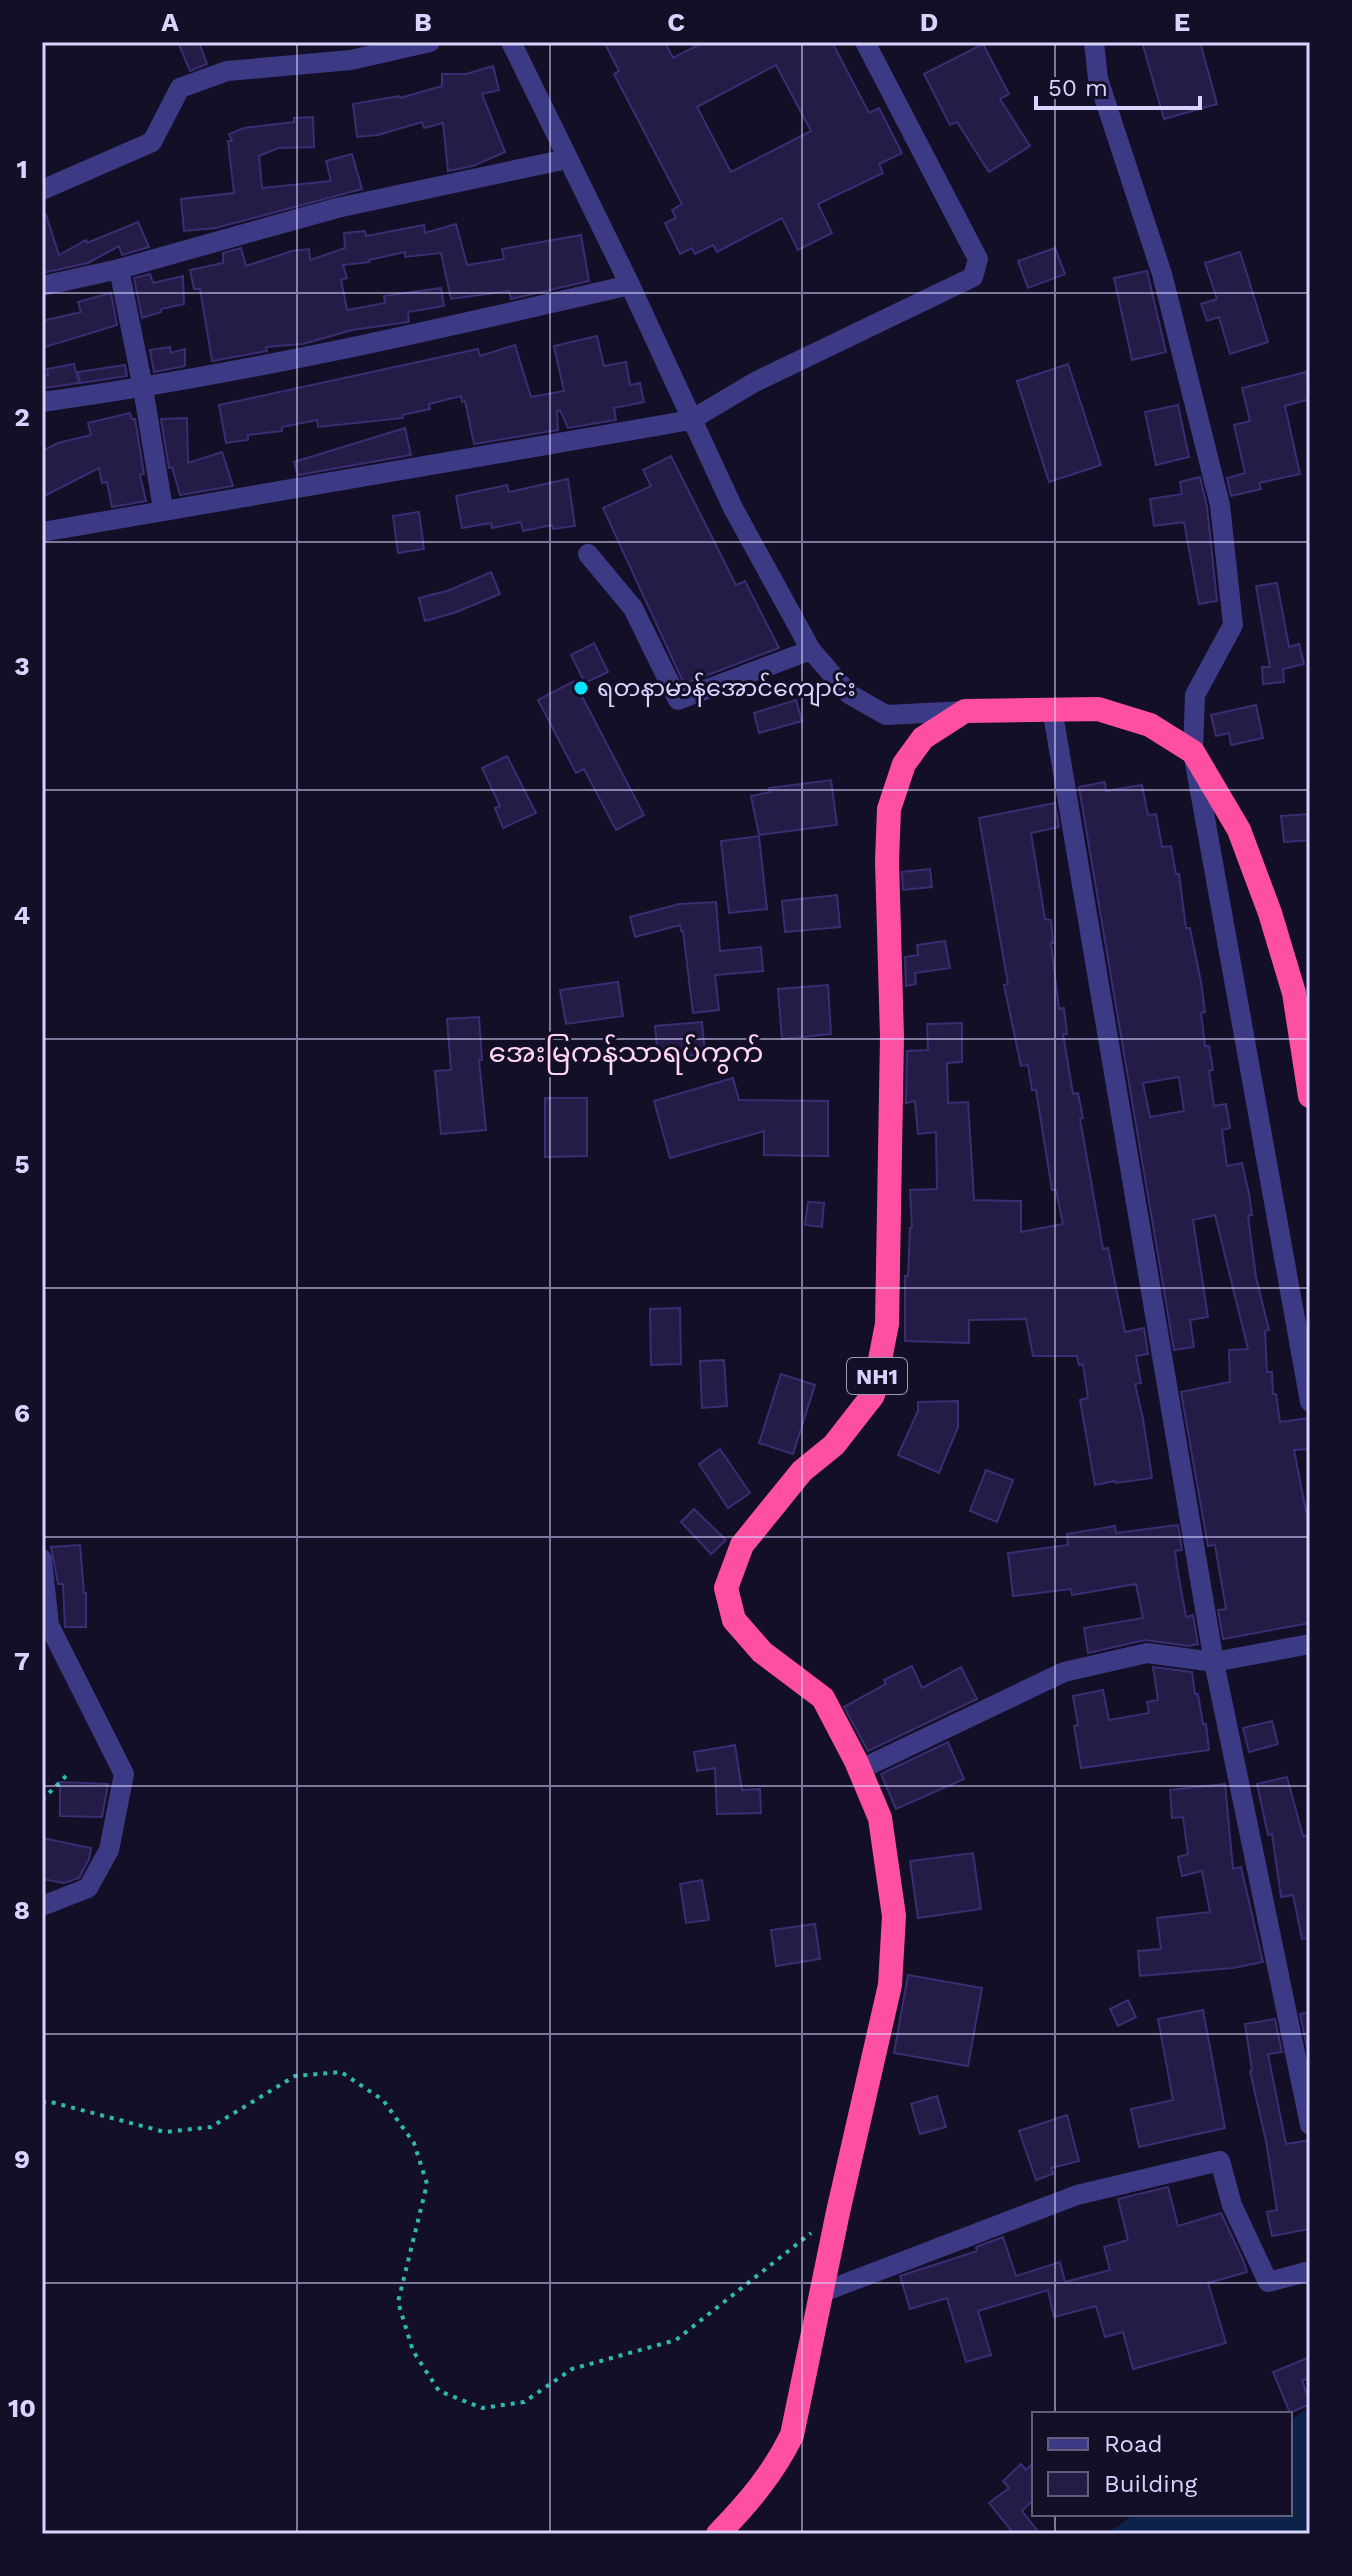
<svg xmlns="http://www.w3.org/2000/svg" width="1352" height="2576" font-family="'Work Sans','Noto Sans Myanmar',sans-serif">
	<rect width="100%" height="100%" fill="#130f26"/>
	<polygon fill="#0c2248" points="1310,2408 1310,2534 1106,2534 1135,2514 1290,2514 1290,2420"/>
	<g fill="#241b47" stroke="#3b2d73" stroke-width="2" fill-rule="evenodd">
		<polygon points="178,42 199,42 207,64 190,71"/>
		<path d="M 604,42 L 665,42 L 673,58 L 704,42 L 832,42 L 869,113 L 879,108 L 902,153 L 879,164 L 883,173 L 818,204 L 832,233 L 798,250 L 782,218 L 717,252 L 713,245 L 695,254 L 692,248 L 680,254 L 665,223 L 676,218 L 672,210 L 682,204 L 614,74 L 619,71 ZM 776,65 L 811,131 L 731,172 L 697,107 Z"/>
		<polygon points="1142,42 1200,42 1217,104 1164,119"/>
		<polygon points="983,44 1009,94 1000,99 1030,146 989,172 957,122 950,125 924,74"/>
		<polygon points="493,66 499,90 482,94 505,152 473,166 448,171 443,123 424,128 422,122 378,135 357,137 353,104 399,96 400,98 442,86 442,74 466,74"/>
		<polygon points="313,117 314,147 278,148 259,156 262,188 331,181 326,161 352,154 362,189 216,228 184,231 181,199 234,193 228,141 232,141 229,134 244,128 294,122 294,118"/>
		<polygon points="42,215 46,215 59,255 86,240 87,243 138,222 149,247 122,255 119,246 88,263 42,273"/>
		<polygon points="456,224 467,265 504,259 502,249 581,235 589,281 511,299 509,291 451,299 441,253 405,257 405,252 369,260 369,262 343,265 347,278 341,280 347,310 385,303 384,296 441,288 444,306 408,312 409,322 352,330 303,344 266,347 267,351 212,361 200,289 194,289 190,270 223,263 223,253 241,248 246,266 292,251 309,249 310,260 345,248 344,233 365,231 366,236 424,225 425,233"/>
		<polygon points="1055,248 1065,274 1028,288 1018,261"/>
		<polygon points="1240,252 1268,342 1230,354 1219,317 1207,321 1201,304 1217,299 1205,263"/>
		<polygon points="1147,271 1166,352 1132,360 1114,278"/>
		<polygon points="150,274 153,283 183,276 184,304 161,309 161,312 142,318 134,278"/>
		<polygon points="111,293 117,325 42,348 42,321 81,312 78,302"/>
		<polygon points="597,336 604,366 626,362 630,385 640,383 644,402 614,408 616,420 568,428 560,410 557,411 558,430 474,444 465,401 462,402 461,396 429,404 430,409 402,415 403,418 318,427 317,420 282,427 282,431 248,435 248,440 226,443 219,405 478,349 480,356 515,345 531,397 564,391 554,346"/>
		<polygon points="170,347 171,353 185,349 185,366 154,372 150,350"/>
		<polygon points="74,364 79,383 45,388 42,377 48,375 47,369"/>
		<polygon points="1068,364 1101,465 1049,482 1017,381"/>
		<polygon points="125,365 127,376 80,383 78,372"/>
		<polygon points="1306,372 1310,399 1285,406 1300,474 1259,483 1261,489 1231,496 1227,478 1245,473 1234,425 1250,421 1242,388"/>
		<polygon points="1178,405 1189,457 1156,465 1145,412"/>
		<polygon points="130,413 132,419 135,419 144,474 140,475 146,501 112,507 107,482 102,483 99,468 42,497 42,451 58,443 91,435 88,423"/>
		<polygon points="187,418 188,463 222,452 233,486 180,495 172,467 169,468 161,419"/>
		<polygon points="405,428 411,455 298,475 294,462"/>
		<polygon points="671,456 736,585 745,581 779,648 684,684 603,508 651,486 643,470"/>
		<polygon points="1200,477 1207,507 1217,601 1199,604 1184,522 1154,526 1150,499 1182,494 1180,482"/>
		<polygon points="568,479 575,526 553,529 552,525 523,531 521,522 492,528 491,523 462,528 456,496 507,485 509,492"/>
		<polygon points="419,512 424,549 398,553 393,516"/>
		<polygon points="491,572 500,594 454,613 425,621 419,598 450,590"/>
		<polygon points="1277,583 1289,647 1299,644 1304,664 1283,669 1284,682 1263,684 1262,667 1270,667 1256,586"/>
		<polygon points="594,643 608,672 585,683 571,655"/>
		<polygon points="574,681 644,815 616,830 584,769 576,773 538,700"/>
		<polygon points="796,700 802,721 759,733 754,713"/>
		<polygon points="1256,705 1263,738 1231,745 1229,733 1216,736 1211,715"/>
		<polygon points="507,756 536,813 503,828 495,808 500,806 482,768"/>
		<polygon points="831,780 837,825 759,835 751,796 770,792 769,788"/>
		<path d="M 1105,782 L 1106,791 L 1142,785 L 1148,815 L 1156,814 L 1162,847 L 1171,846 L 1176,874 L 1179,874 L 1186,928 L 1190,928 L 1201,982 L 1205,1012 L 1201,1013 L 1205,1046 L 1209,1046 L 1213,1070 L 1209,1071 L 1214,1106 L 1226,1104 L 1230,1128 L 1222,1130 L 1227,1166 L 1242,1163 L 1249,1194 L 1252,1215 L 1248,1216 L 1256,1277 L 1269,1330 L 1265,1331 L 1267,1372 L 1272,1372 L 1273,1394 L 1276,1394 L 1280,1422 L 1310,1418 L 1310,1449 L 1294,1450 L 1310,1531 L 1310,1623 L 1223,1639 L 1218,1610 L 1226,1609 L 1215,1545 L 1208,1546 L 1181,1392 L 1230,1382 L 1229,1350 L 1248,1349 L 1215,1215 L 1193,1220 L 1208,1317 L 1190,1320 L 1194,1347 L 1174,1350 L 1079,787 ZM 1179,1077 L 1184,1111 L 1150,1117 L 1143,1083 Z"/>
		<polygon points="1055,803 1059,827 1031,833 1045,919 1051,920 1053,943 1051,943 1059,1009 1064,1008 1067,1034 1063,1034 1073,1094 1078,1093 1083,1118 1080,1119 1103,1249 1108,1248 1125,1332 1144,1328 1148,1354 1136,1356 1141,1383 1135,1384 1143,1419 1152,1478 1116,1483 1115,1481 1095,1485 1080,1400 1088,1398 1083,1364 1079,1365 1077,1356 1033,1356 1026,1319 969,1320 969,1343 905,1341 905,1276 908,1276 910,1228 912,1228 910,1190 937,1189 936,1132 918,1134 915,1101 906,1103 906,1100 907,1051 928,1050 927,1024 962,1023 962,1062 947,1063 948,1103 968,1102 974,1200 1021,1201 1021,1232 1063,1224 1056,1190 1052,1190 1036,1090 1032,1090 1028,1065 1021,1066 1004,985 1008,984 979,818"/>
		<polygon points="1310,814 1310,840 1284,842 1281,816"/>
		<polygon points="759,836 767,909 729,913 721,841"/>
		<polygon points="930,869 932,887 903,890 902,872"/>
		<polygon points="837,895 840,927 785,932 782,901"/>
		<polygon points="716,902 720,951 761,947 763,971 715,975 719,1010 693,1013 683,931 681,931 680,925 635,937 630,917 679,904"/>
		<polygon points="945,941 950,968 915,973 916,984 906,986 905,957 918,955 917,945"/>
		<polygon points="618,982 623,1016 566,1024 560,990"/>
		<polygon points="828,985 831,1034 782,1039 778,989"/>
		<polygon points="479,1017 482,1060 479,1060 486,1130 441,1134 435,1071 451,1070 447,1019"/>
		<polygon points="702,1022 705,1054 658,1058 655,1026"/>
		<polygon points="733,1078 739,1100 828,1101 828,1156 764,1155 764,1131 670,1158 654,1101"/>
		<polygon points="545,1098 587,1098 587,1156 545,1157"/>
		<polygon points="808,1202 824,1203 822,1227 805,1225"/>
		<polygon points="680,1308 681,1364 651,1365 650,1309"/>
		<polygon points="724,1360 727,1406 702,1408 700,1361"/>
		<polygon points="781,1374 815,1385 793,1454 759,1443"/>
		<polygon points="958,1401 958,1427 939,1473 898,1455 918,1411 918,1402"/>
		<polygon points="720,1449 750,1493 728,1508 699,1464"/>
		<polygon points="986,1470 1013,1480 997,1522 970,1511"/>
		<polygon points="694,1509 726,1540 711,1554 681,1522"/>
		<polygon points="1178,1525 1182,1550 1175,1551 1178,1573 1186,1617 1193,1615 1198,1644 1189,1646 1145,1640 1088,1653 1084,1628 1143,1618 1136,1584 1072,1595 1071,1589 1013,1596 1008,1553 1068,1545 1067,1534 1115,1526 1116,1533"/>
		<polygon points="80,1545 84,1593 86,1593 86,1627 65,1627 63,1584 58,1584 51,1547"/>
		<polygon points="912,1666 922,1688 961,1667 977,1699 868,1751 844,1707 886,1684 884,1680"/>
		<polygon points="1153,1667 1192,1672 1195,1694 1198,1694 1203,1724 1206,1724 1209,1750 1081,1768 1074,1726 1078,1725 1073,1696 1103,1690 1109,1720 1149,1713 1147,1702 1158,1700"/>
		<polygon points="1272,1721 1278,1744 1249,1752 1243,1728"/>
		<polygon points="948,1742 964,1779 896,1809 881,1774"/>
		<polygon points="735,1745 742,1790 760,1789 761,1813 717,1814 715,1768 697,1771 694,1752"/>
		<polygon points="1287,1777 1303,1836 1310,1835 1310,1938 1302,1939 1293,1895 1281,1897 1272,1834 1268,1835 1257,1784"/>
		<polygon points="60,1782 108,1784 102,1817 60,1816"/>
		<polygon points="1225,1784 1233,1869 1241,1867 1263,1962 1233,1968 1140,1976 1138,1951 1161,1949 1157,1918 1210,1912 1202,1871 1182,1876 1178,1857 1188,1854 1183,1817 1172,1818 1170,1790"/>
		<polygon points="42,1838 91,1848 89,1859 79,1878 64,1883 42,1879"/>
		<polygon points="973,1853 981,1909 918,1918 910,1861"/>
		<polygon points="702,1880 709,1920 686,1923 680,1884"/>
		<polygon points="815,1924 820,1959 776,1966 771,1930"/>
		<polygon points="908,1975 982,1988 968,2066 894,2053"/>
		<polygon points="1128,2000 1136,2017 1118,2026 1110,2009"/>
		<polygon points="1203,2010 1225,2128 1139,2147 1131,2109 1173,2100 1158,2019"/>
		<polygon points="1310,2012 1310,2047 1307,2048 1300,2014"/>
		<polygon points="1275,2019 1282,2052 1268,2054 1286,2144 1310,2140 1310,2229 1272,2236 1267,2212 1277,2210 1266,2141 1250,2071 1252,2070 1245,2024"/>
		<polygon points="937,2096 946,2127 920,2134 911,2104"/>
		<polygon points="1067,2115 1079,2161 1051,2168 1053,2174 1036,2180 1019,2131"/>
		<polygon points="1168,2187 1178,2226 1221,2213 1244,2262 1247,2272 1208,2283 1226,2343 1133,2369 1123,2332 1105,2337 1096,2306 1054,2317 1048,2290 978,2311 991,2355 966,2362 947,2298 910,2309 900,2276 977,2251 976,2247 1003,2237 1016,2276 1060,2262 1065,2282 1110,2270 1104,2247 1128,2240 1118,2199"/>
		<polygon points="1310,2357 1310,2379 1302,2380 1310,2404 1290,2413 1273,2372"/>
		<polygon points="1034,2462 1034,2499 1022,2511 1040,2534 1014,2534 989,2503 1009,2488 1003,2481 1021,2464 1026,2470"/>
	</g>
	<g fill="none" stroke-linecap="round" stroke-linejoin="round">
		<g stroke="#2fb8b0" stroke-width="4" stroke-dasharray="4 6" stroke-linecap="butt">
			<polyline points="42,1800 70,1772"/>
			<polyline points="42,2102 47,2101 165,2132 211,2127 295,2076 341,2072 383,2100 414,2143 427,2184 398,2302 413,2351 439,2391 482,2408 524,2402 572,2369 676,2340 811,2233"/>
		</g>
		<g stroke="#3d3a85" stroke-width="20">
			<polyline points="511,42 630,285 733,508 811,650 849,694 886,715 965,711"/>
			<polyline points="1094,42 1098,79 1162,274 1220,505 1233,625 1195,695 1193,752 1310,1402"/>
			<polyline points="42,190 152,142 180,88 227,71 351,60 430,42"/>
			<polyline points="119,269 143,388 163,509"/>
			<polyline points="42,286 119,269 337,208 567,159"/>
			<path d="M 42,402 C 240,375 435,330 630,285"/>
			<polyline points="42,532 691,420 755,382 973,277 978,259 865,42"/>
			<polyline points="588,554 633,608 678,700 811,650"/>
			<polyline points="1052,708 1214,1662 1310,2125"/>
			<polyline points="42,1559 49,1625 124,1774 109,1850 88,1888 42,1906"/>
			<polyline points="859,1770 1064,1672 1147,1653 1214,1662 1310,1644"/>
			<polyline points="823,2292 1077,2195 1220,2161 1232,2205 1268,2282 1310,2271"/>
		</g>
		<path stroke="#ff4fa3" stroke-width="24" d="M 718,2534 C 748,2503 773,2474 792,2435 L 838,2212 L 890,1985 L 894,1916 L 880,1818 L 856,1761 L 823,1698 L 762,1652 L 734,1620 L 726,1588 L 742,1545 L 802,1471 L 834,1445 L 873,1395 L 887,1324 L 892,1037 L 887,861 L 889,809 L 904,764 L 923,738 L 965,711 L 1098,709 L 1150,725 L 1193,752 L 1239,830 L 1270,913 L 1294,993 L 1310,1096"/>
	</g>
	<path fill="none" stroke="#d9d4ff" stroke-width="2" stroke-opacity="0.55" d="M 297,42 L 297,2534M 550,42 L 550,2534M 802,42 L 802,2534M 1055,42 L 1055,2414M 42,293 L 1310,293M 42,542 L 1310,542M 42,790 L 1310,790M 42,1039 L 1310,1039M 42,1288 L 1310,1288M 42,1537 L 1310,1537M 42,1786 L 1310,1786M 42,2034 L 1310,2034M 42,2283 L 1310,2283M 1055,2514 L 1055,2534"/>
	<circle fill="#00e5ff" stroke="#130f26" stroke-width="3" cx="581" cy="688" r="8"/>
	<g text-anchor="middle" stroke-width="6" stroke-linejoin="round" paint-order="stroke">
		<rect fill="#130f26" stroke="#9e99be" stroke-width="2" x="847" y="1358" width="60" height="36" rx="6"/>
		<g font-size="22" font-weight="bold" fill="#d9d4ff">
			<text x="877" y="1384">NH1</text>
		</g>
		<g font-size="24" fill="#d9d4ff" stroke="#130f26" text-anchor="start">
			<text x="597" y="696">ရတနာမာန်အောင်ကျောင်း</text>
		</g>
		<g font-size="28" fill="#ffd6f0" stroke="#130f26">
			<text x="626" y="1062">အေးမြကန်သာရပ်ကွက်</text>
		</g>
	</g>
	<rect width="1352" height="2576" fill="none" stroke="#130f26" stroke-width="88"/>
	<rect x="1032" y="2412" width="260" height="104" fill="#130f26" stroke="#625e7d" stroke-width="2"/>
	<rect x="1048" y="2438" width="40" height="12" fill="#3d3a85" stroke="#625e7d" stroke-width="2"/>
	<text x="1104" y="2452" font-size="24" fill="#d9d4ff">Road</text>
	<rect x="1048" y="2472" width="40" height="24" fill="#241b47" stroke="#625e7d" stroke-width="2"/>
	<text x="1104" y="2492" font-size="24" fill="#d9d4ff">Building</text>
	<path d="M1036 96v12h164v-12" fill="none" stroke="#d9d4ff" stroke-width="4"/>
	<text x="1048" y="96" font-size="24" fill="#d9d4ff" stroke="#130f26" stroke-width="6" paint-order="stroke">50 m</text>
	<rect x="44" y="44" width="1264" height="2488" fill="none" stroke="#d9d4ff" stroke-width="3"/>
	<g font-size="26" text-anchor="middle" font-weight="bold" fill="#d9d4ff">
		<text x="170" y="31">A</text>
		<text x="423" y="31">B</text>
		<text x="676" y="31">C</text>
		<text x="929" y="31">D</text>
		<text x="1182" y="31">E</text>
		<text x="22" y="178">1</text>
		<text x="22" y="426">2</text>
		<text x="22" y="675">3</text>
		<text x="22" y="924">4</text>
		<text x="22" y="1173">5</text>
		<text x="22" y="1422">6</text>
		<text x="22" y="1670">7</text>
		<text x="22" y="1919">8</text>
		<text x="22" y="2168">9</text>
		<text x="22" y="2417">10</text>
	</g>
</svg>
